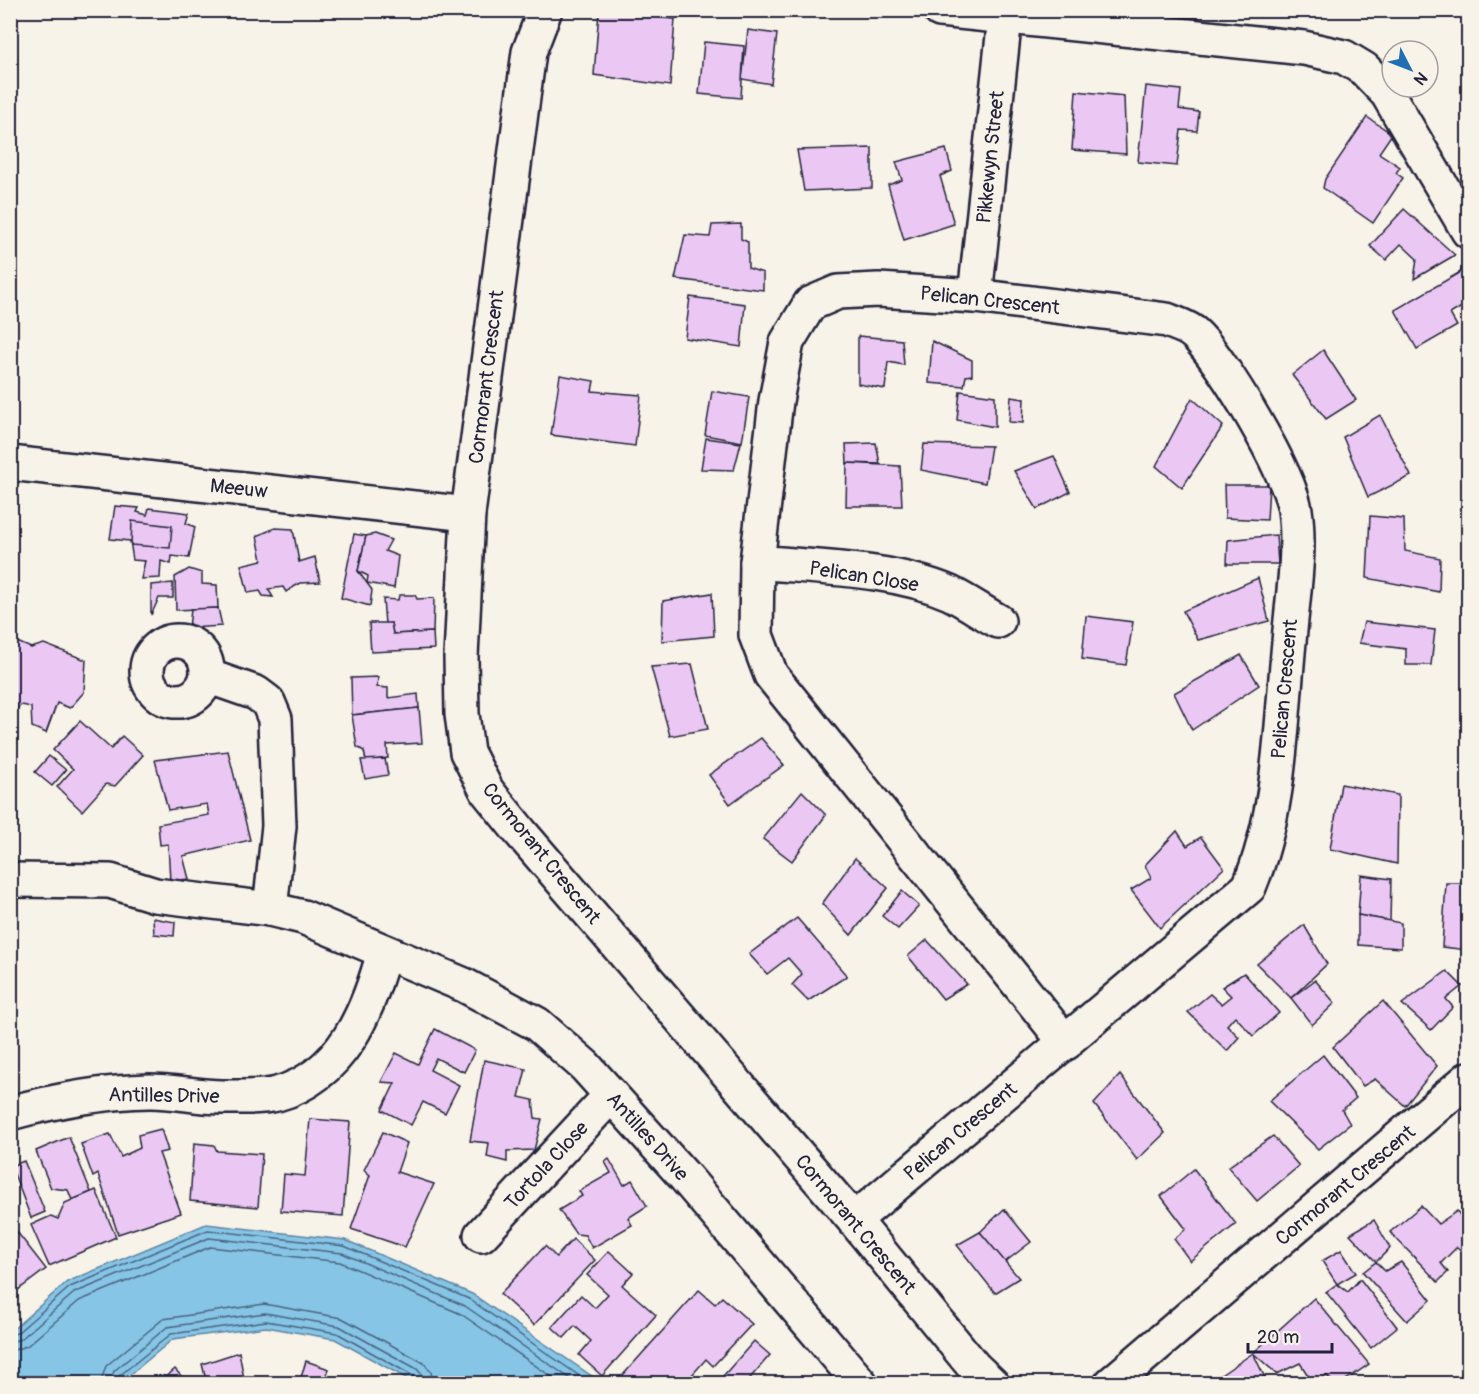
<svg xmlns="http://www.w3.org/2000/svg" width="1479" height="1394" font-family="Pangolin,sans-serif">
	<rect width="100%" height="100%" fill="#f7f3e8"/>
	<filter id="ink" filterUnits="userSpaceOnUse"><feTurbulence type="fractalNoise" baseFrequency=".0167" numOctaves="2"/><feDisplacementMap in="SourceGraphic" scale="12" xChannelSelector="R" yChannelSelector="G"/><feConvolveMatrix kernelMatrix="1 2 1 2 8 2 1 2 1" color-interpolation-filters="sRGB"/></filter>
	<g filter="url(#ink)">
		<polygon fill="#86c5e6" stroke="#5e84a2" stroke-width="1.5" points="206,1224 345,1240 472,1294 602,1383 415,1383 335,1339 266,1327 173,1339 120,1383 11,1383 11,1331 67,1282"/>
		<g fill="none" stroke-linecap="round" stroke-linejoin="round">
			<g stroke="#4a637f" stroke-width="1.5">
				<polyline points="10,1335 17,1333 70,1287 208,1230 344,1246 469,1299 591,1384"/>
				<polyline points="10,1342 21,1339 74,1293 209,1238 342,1253 465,1306 578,1384"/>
				<polyline points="10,1351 27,1346 79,1301 210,1247 340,1262 461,1314 562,1384"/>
				<polyline points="100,1384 106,1366 163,1319 264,1304 342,1318 424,1363 431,1372 433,1384"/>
				<polyline points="110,1384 114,1371 167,1327 265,1313 339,1326 417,1369 423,1376 424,1384"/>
				<polyline points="117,1384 119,1376 171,1334 266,1321 337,1333 413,1376 416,1384"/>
			</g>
		</g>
		<g fill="#ebc8f4" stroke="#22223b" stroke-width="1.5">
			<polygon points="599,11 675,19 670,86 594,75"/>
			<polygon points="748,30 777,34 771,84 742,79"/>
			<polygon points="704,42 744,46 741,98 699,94"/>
			<polygon points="1146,86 1181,90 1179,109 1199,112 1197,131 1181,130 1177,166 1138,162"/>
			<polygon points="1076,91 1124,96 1126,154 1072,150"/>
			<polygon points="1367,117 1392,134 1379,153 1400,167 1396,173 1403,178 1373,223 1323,188 1325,179"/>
			<polygon points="872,148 872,188 804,191 797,150"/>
			<polygon points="946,149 952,171 940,176 954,224 904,240 888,185 902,180 896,162"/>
			<polygon points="1404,209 1455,255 1414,279 1417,259 1401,244 1386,260 1370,246"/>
			<polygon points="741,224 741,239 748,242 748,268 763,273 763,290 675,279 685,235 710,237 712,225"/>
			<polygon points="1462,271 1468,282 1468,303 1450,314 1457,326 1417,349 1395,310"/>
			<polygon points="690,297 745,304 741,347 685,338"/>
			<polygon points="858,336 902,340 904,365 888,362 885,389 858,384"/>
			<polygon points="932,341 972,360 972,375 966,376 964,386 929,383"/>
			<polygon points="1323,350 1356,400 1326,419 1292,375"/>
			<polygon points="560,375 594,381 592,391 641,395 635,446 551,435"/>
			<polygon points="712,391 749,397 742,442 705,435"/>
			<polygon points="960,391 995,396 995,427 957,420"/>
			<polygon points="1011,397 1024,399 1023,423 1009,422"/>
			<polygon points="1192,398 1223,426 1182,488 1156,466"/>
			<polygon points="1380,415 1411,476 1368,497 1343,437"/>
			<polygon points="706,438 741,443 734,470 701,469"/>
			<polygon points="876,443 880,464 847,463 846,444"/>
			<polygon points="924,444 991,446 985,483 921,470"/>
			<polygon points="1054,456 1070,492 1037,509 1014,471"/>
			<polygon points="847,463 900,466 902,506 846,506"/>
			<polygon points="1224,485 1269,485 1267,520 1225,518"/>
			<polygon points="115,506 139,508 137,512 147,515 149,508 189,513 186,523 195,527 189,558 172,556 171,564 161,561 160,578 141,579 145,561 133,560 130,541 110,539"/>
			<polygon points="1370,516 1404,519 1405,551 1440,558 1439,592 1367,578"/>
			<polygon points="132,521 172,526 170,548 131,545"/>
			<polygon points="275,528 293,529 299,562 315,557 320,582 300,583 286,592 283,587 268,589 273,597 263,596 260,591 248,593 241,565 262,560 257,536"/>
			<polygon points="354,534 366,536 358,571 372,590 370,606 341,598"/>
			<polygon points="375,534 391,540 385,551 398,556 394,588 367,583 368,576 358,571 366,536"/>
			<polygon points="1276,535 1278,564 1227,564 1228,540"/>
			<polygon points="189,569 202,573 202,584 217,585 218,608 176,610 175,577"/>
			<polygon points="1258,578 1269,621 1198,640 1183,611"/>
			<polygon points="173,583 173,598 159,598 151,615 151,585"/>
			<polygon points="712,593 714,636 662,641 663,601"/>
			<polygon points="399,595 415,595 417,599 434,598 433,632 393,634 391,623 385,624 383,599 398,600"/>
			<polygon points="218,608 222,626 189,628 191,609"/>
			<polygon points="1086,616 1133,622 1126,665 1082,659"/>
			<polygon points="1364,622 1435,630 1431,665 1406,665 1406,649 1359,643"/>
			<polygon points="369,623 391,623 393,634 433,632 434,649 371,652"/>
			<polygon points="10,639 31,648 44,644 86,660 84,692 70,708 57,703 46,733 32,727 31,707 22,705 10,713"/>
			<polygon points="1241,655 1259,685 1192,730 1174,693"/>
			<polygon points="692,664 708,729 670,736 651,667"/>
			<polygon points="378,677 377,687 388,688 388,698 418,694 419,708 352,715 351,678"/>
			<polygon points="419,708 422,743 387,745 388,758 366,761 364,751 357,747 352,715"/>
			<polygon points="80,721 111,749 122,736 143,755 115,786 106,784 82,811 57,787 73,769 53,750"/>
			<polygon points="761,738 784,765 730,804 709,775"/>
			<polygon points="228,751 250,840 183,856 189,879 170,881 168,844 160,845 158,824 209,815 207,804 168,810 155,760"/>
			<polygon points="49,756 66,770 52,786 35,772"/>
			<polygon points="385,759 388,775 365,779 361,760"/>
			<polygon points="1341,784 1398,795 1397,864 1330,849"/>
			<polygon points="802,791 826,815 792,861 763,839"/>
			<polygon points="1177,831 1187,846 1201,837 1224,868 1160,928 1131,890 1151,878 1145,865"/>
			<polygon points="855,858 888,888 851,935 822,904"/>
			<polygon points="1361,875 1391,879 1390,921 1358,915"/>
			<polygon points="1446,883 1468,883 1468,950 1442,947"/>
			<polygon points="902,891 919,906 898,929 882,916"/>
			<polygon points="1358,915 1401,923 1401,948 1358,945"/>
			<polygon points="153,918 175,922 174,936 154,934"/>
			<polygon points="797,918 847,976 808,1001 792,985 802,974 788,958 767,974 749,954"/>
			<polygon points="1304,925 1327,964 1291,998 1257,964"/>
			<polygon points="927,940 967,984 943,999 908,956"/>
			<polygon points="1447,971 1462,986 1446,999 1453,1007 1431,1030 1402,1004"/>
			<polygon points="1244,973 1279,1013 1253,1036 1235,1016 1227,1025 1239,1037 1227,1051 1188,1012 1210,994 1221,1004 1231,996 1222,987"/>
			<polygon points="1315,980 1335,1003 1312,1025 1291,998"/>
			<polygon points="1383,1001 1437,1066 1405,1106 1375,1079 1363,1086 1333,1047"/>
			<polygon points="435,1029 475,1050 464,1072 436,1058 430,1070 459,1085 445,1113 423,1102 411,1125 382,1110 395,1083 381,1082 396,1053 418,1064"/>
			<polygon points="1323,1055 1356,1098 1342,1110 1350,1124 1318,1149 1269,1101"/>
			<polygon points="484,1060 526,1069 519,1097 533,1100 535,1118 542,1119 534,1150 507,1151 507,1162 487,1157 489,1143 470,1141"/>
			<polygon points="1120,1075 1165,1133 1137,1160 1094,1104"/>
			<polygon points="310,1119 350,1122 343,1216 281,1211 284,1174 305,1176"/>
			<polygon points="161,1129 168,1151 159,1153 181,1213 118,1234 98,1174 93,1177 81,1144 110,1134 121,1157 140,1148 138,1135"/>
			<polygon points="383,1132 407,1143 397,1172 434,1184 405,1247 351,1229 370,1175 364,1170"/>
			<polygon points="1273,1136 1299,1166 1257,1201 1228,1167"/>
			<polygon points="69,1137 91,1192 72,1200 68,1190 51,1188 36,1151"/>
			<polygon points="194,1143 214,1145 217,1151 262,1154 258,1207 190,1201"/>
			<polygon points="609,1159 624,1185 632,1180 647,1206 628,1218 632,1225 592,1248 585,1235 576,1234 559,1210 582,1196 579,1191 611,1173 605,1162"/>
			<polygon points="24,1161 45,1212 31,1218 11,1166"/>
			<polygon points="1194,1169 1236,1224 1190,1261 1174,1239 1186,1229 1161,1196"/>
			<polygon points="96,1190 116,1237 49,1266 31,1225 51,1216 58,1219 65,1203"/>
			<polygon points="1421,1206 1438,1224 1457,1211 1468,1226 1468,1257 1457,1247 1441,1263 1448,1272 1438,1282 1390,1232"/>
			<polygon points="1004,1209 1031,1242 1005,1262 980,1232"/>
			<polygon points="1374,1220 1390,1248 1376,1262 1350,1234"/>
			<polygon points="10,1223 46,1269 10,1296"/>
			<polygon points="980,1232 1019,1278 995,1293 957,1245"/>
			<polygon points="573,1239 595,1260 534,1325 500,1294 545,1246 556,1257"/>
			<polygon points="1341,1250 1356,1273 1337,1284 1322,1261"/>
			<polygon points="609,1251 633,1273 622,1285 656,1315 602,1376 579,1355 591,1341 575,1326 564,1338 552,1327 581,1295 595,1308 608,1294 587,1275"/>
			<polygon points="1376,1262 1385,1271 1401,1262 1431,1300 1407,1321 1363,1272"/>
			<polygon points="1360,1279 1397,1327 1371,1348 1326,1292 1337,1284 1348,1292"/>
			<polygon points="699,1290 715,1304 722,1297 752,1324 713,1366 706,1359 684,1384 615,1384"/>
			<polygon points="1314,1298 1369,1364 1340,1384 1335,1384 1327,1376 1313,1383 1300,1363 1277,1374 1253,1353"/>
			<polygon points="754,1341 770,1355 745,1384 716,1384"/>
			<polygon points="239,1352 245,1384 207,1384 202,1364"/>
			<polygon points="1253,1353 1268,1384 1220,1384 1215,1379"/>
			<polygon points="306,1361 329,1369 323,1384 299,1384"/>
			<polygon points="175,1369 188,1384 158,1384"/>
		</g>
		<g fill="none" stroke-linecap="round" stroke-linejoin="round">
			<defs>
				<g id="street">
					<polyline points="545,10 529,52 468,514 461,657 462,714 467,752 487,791 521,833 854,1220 974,1367 992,1384"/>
					<polyline points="940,10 1304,48 1344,57 1364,69 1387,93 1468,231"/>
					<polyline points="975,296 1005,17"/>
					<polyline points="10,463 468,514"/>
					<path d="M 757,562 C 820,568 891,568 950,593 C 966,601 982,612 998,621"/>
					<circle cx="177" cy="671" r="30"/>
					<polyline points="207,676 256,693 268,702 275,719 279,826 270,909"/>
					<polyline points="10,880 110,881 155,895 270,909 303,917 464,985 537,1024 585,1066 685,1177 861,1384"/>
					<path d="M 10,1113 C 57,1100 102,1092 150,1091 C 174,1091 198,1097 223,1097 C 239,1097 262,1098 277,1094 C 342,1076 368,1012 384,952"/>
					<path d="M 854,1220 L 1249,887 C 1281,811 1281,724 1289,642 C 1292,601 1301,551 1295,510 C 1290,474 1222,359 1195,334 C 1188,327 1176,324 1167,320 L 975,296 L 878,290 L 838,292 L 810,304 L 787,342 L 776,401 L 757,562 L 756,635 L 771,675 L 1066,1043"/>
					<polyline points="481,1235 611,1095"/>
					<polyline points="1111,1384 1468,1079"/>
				</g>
			</defs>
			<use href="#street" stroke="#22223b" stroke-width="38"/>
			<use href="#street" stroke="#f7f3e8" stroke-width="33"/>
		</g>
	</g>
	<g text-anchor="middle" stroke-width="6" stroke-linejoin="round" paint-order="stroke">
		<g font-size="20" fill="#22223b" stroke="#f7f3e8">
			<text transform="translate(990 157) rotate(-84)" y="7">Pikkewyn Street</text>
			<text transform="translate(990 300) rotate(6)" y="7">Pelican Crescent</text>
			<text transform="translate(486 377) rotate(-83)" y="7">Cormorant Crescent</text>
			<text transform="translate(239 488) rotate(6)" y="7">Meeuw</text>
			<text transform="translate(864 576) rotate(9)" y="7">Pelican Close</text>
			<text transform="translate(1284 689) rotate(-85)" y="7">Pelican Crescent</text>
			<text transform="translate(542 853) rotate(51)" y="7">Cormorant Crescent</text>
			<text transform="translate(164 1095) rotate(1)" y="7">Antilles Drive</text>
			<text transform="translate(960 1131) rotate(-40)" y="7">Pelican Crescent</text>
			<text transform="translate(648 1136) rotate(48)" y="7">Antilles Drive</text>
			<text transform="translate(546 1165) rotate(-47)" y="7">Tortola Close</text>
			<text transform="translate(1345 1185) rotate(-40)" y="7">Cormorant Crescent</text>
			<text transform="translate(856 1224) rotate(50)" y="7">Cormorant Crescent</text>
		</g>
	</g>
	<rect width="1479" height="1394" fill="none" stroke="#f7f3e8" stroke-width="36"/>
	<rect x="18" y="18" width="1443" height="1358" fill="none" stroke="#22223b" stroke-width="2" filter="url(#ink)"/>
	<g transform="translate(1410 69) rotate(132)"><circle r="28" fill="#f7f3e8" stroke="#a29fa3" stroke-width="1.5"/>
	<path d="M0-4.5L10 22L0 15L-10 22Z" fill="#1f6fb2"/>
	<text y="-9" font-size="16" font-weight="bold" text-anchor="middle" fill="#22223b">N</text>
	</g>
	<path d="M1248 1343v9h84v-9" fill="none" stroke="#22223b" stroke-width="3"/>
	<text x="1257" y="1343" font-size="18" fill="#22223b" stroke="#f7f3e8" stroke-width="4.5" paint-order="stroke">20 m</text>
</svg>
